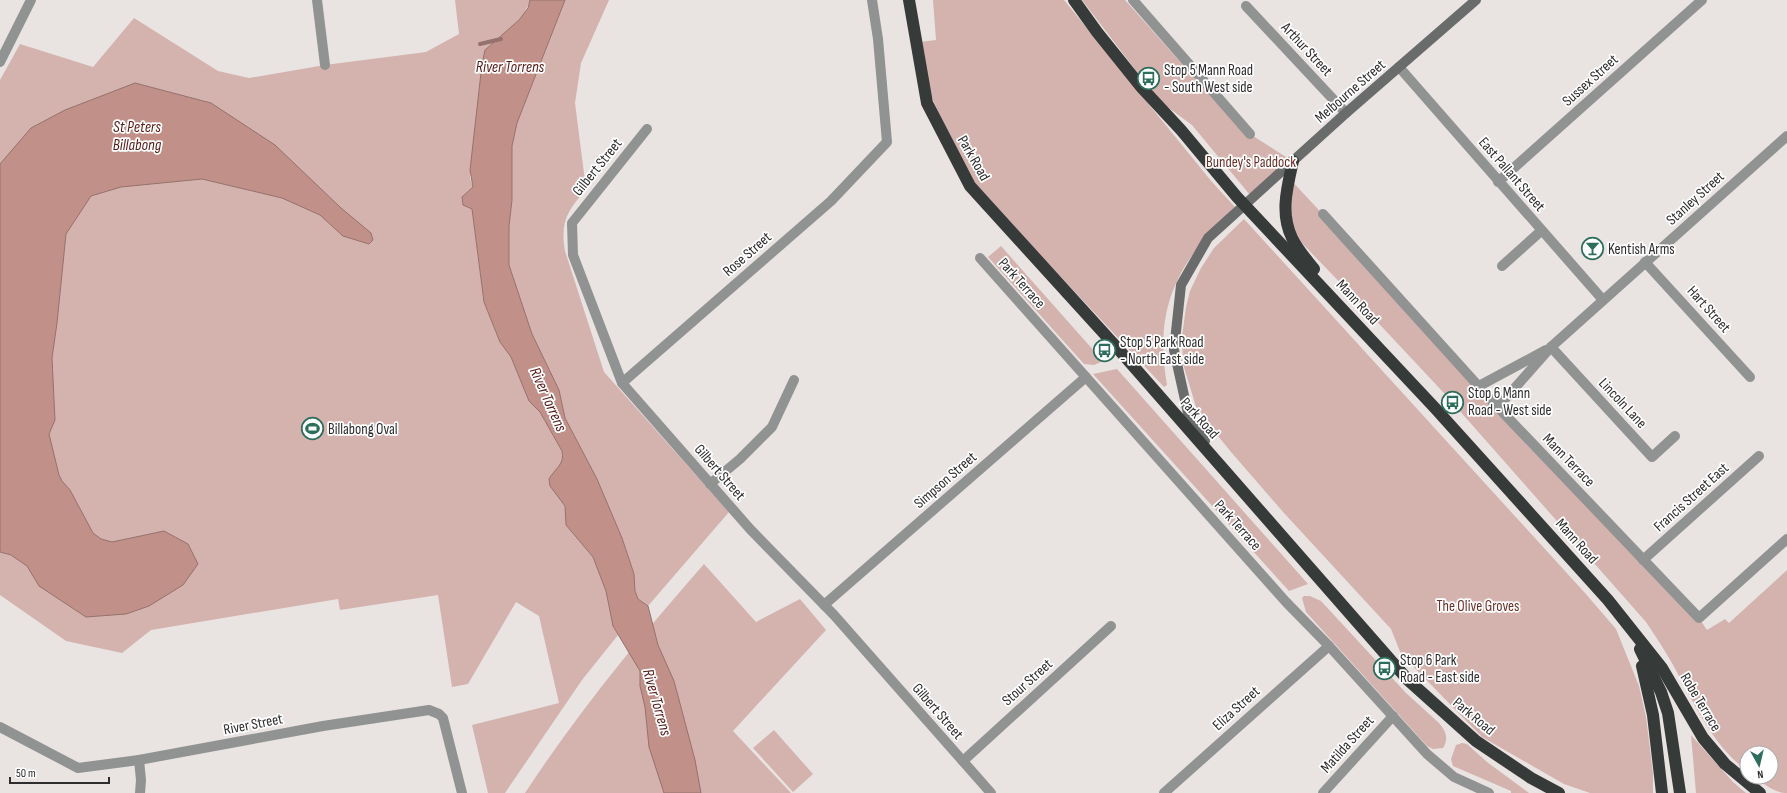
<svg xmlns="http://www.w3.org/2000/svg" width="1787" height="793" font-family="'Sofia Sans Condensed',sans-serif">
	<rect width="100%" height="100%" fill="#e9e3e2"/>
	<g fill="#d4b3ae">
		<path d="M 455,0 L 530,0 C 524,21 501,36 485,50 L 470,178 L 473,187 L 462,197 L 472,209 L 484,302 L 500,342 L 511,357 L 529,401 L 540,412 L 562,451 L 563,457 L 561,465 L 551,475 L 550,486 L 565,506 L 566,525 L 593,557 L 606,591 L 613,626 L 618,635 L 582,680 L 505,793 L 488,793 L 472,725 L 559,703 L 539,616 L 516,602 L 468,684 L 452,687 L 438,595 L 340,610 L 338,599 L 151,630 L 122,653 L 66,641 L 0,595 L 0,80 L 20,44 L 93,67 L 134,18 L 218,71 L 249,78 L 325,65 L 426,52 L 459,34 Z"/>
		<path d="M 565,0 L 609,0 L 581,63 L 575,103 L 586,189 C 568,211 560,220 565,251 L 604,372 L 729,512 L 648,606 L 638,599 L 635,591 L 634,574 L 622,538 L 597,479 L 565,418 L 559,390 L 532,334 L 509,265 L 509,226 L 512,200 L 512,146 L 517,123 Z"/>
		<path d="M 933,0 L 1064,0 L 1212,182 L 1235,207 C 1179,260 1153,306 1167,385 L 1164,387 L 973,183 L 954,150 L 931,95 L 920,42 L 936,40 Z"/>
		<polygon points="1082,0 1125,0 1243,132 1250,134 1289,159 1250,195 1192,125 1166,106 1147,85"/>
		<path d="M 1289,178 L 1699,618 L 1707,630 L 1725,619 L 1729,623 L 1787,570 L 1787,793 C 1775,793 1764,784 1755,777 L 1771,777 L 1771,753 L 1747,753 L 1747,771 C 1709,742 1693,699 1669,658 C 1662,646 1654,634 1646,622 L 1443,392 L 1353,296 L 1298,239 L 1292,221 Z"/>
		<polygon points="1244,219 1585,593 1616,629 1639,686 1646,717 1653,773 1653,793 1590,793 1564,784 1482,737 1401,654 1391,629 1284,513 1231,452 1197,410 1183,364 1182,336 1186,307 1190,291 1201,268 1214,248"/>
		<polygon points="1001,246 1103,361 1094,365 1084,364 988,257"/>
		<polygon points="1117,369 1308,584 1289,591 1093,374"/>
		<path d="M 704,564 L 756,622 L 800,599 L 826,630 L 733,731 L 791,793 L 525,793 C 578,712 640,637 704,564 Z"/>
		<path d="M 1304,596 L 1310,596 L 1321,601 L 1406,693 L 1439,723 C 1446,731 1449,739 1443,748 L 1433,749 L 1427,746 L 1306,612 L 1302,598 Z"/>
		<polygon points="774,730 813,774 793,792 753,748"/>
		<polygon points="1691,735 1733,782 1746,793 1696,793"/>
		<polygon points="1462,743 1467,744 1487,762 1529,793 1511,793 1511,791 1453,766 1451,759 1456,745"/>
	</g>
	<g fill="#c19089" stroke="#95726d">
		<path d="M 530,0 L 565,0 L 517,123 L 512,146 L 512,200 L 509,226 L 509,265 L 532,334 L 559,390 L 565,418 L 597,479 L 622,538 L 634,574 L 635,591 L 638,599 L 648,606 L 658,645 L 674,681 L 695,760 L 701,793 L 664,793 L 649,747 L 645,707 L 640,686 L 640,671 L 613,626 L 606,591 L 593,557 L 566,525 L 565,506 L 550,486 L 549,479 C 555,468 565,465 562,451 L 540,412 L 529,401 L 511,357 L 500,342 L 484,302 L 472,209 L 463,205 L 462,197 L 473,187 L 470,170 L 482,64 L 485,50 L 519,20 L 528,8 Z"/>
		<polygon points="135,83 211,103 275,145 341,208 371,233 373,240 369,244 343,236 320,215 282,198 202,179 121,187 91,196 66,234 57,323 52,358 55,420 49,434 59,475 62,481 70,490 93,533 101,539 112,542 164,531 188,544 198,564 183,585 149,606 126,614 86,617 39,586 27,566 11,555 0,552 0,164 31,128 65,110"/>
	</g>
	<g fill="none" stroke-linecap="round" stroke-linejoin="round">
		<polyline stroke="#95726d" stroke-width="4" points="480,44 501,39"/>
		<g stroke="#919392" stroke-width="10">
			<polyline points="317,0 325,65"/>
			<polyline points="1133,0 1250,134"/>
			<polyline points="1246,6 1346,113"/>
			<polyline points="0,62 31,0"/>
			<polyline points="1399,67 1603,300"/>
			<polyline points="647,129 572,223 573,255 622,383 750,529 834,615 991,793"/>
			<polyline points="1498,182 1702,0"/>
			<polyline points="1323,214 1492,401 1699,618 1787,539"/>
			<polyline points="980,258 1286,602 1329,646 1427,754 1454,777 1489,793"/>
			<polyline points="1645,262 1750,377"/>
			<polyline points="1502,266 1541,231"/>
			<polyline points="1551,347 1652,457 1675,436"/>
			<polyline points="622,383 831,201 887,142 878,39 872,0"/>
			<polyline points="1479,386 1546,350"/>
			<polyline points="1498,407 1551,347 1787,136"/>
			<polyline points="710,484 740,459 772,427 794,380"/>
			<polyline points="1643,560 1759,456"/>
			<polyline points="824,605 1086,377"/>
			<polyline points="0,727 78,768 139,760 323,726 429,710 439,714 443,718 462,793"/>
			<polyline points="139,760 141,780 140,793"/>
			<polyline points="963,761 1111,626"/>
			<polyline points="1164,793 1329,646"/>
			<polyline points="1323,793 1393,716"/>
		</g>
		<polyline stroke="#696c6b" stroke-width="10" points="1205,441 1189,418 1174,350 1181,285 1208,238 1346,113 1476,0"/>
		<g stroke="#363a39" stroke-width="12">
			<polyline points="909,0 927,103 970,186 1120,351 1408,680 1476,741 1531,778 1559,793"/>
			<polyline points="1074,0 1097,32 1142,88 1181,130 1237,197 1434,407 1608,600 1662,668 1703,738 1725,764 1760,793"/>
			<path d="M 1293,161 C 1287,188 1280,213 1292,238 C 1297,249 1307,260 1314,269"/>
			<polyline points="1640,649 1661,692 1668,713 1680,793"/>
			<polyline points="1642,666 1653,715 1662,793"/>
		</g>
	</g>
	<defs>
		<symbol id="bus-ring" viewBox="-11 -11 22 22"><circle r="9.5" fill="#fff" stroke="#2c6d5c" stroke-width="1.5"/><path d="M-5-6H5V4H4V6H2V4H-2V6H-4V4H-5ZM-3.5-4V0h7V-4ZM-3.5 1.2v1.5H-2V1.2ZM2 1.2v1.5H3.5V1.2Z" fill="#2c6d5c"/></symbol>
		<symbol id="bar-ring" viewBox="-11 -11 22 22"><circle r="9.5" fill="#fff" stroke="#2c6d5c" stroke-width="1.5"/><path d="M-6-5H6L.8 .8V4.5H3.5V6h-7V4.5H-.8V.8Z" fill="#2c6d5c"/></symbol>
		<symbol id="stadium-ring" viewBox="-11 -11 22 22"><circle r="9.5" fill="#fff" stroke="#2c6d5c" stroke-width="1.5"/><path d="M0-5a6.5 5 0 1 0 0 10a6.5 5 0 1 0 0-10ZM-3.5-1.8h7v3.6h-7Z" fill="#2c6d5c"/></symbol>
	</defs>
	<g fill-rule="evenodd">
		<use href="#bus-ring" x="1136" y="66" width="25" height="25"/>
		<use href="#bar-ring" x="1580" y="236" width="25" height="25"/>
		<use href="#bus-ring" x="1092" y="338" width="25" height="25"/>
		<use href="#bus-ring" x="1440" y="390" width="25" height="25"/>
		<use href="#stadium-ring" x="300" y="416" width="25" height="25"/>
		<use href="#bus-ring" x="1372" y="656" width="25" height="25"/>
	</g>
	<g text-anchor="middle" stroke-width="3.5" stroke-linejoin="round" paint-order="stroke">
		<g font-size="15" fill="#2e2c2c" stroke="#fff">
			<text transform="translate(1307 49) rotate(47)" y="5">Arthur Street</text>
			<text transform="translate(1590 80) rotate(-42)" y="5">Sussex Street</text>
			<text transform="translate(1350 91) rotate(-41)" y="5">Melbourne Street</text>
			<text transform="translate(974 158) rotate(60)" y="5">Park Road</text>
			<text transform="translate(597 167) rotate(-51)" y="5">Gilbert Street</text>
			<text transform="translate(1512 174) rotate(49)" y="5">East Pallant Street</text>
			<text transform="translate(1695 198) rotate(-42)" y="5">Stanley Street</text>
			<text transform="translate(747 254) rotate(-41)" y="5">Rose Street</text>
			<text transform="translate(1022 283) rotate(48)" y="5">Park Terrace</text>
			<text transform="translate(1358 302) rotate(47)" y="5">Mann Road</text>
			<text transform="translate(1709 309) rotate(48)" y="5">Hart Street</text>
			<text transform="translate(1623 403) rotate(47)" y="5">Lincoln Lane</text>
			<text transform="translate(1200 418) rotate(48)" y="5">Park Road</text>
			<text transform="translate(1569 460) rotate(46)" y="5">Mann Terrace</text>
			<text transform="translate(720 472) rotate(49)" y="5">Gilbert Street</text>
			<text transform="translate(945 480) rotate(-41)" y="5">Simpson Street</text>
			<text transform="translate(1691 497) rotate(-42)" y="5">Francis Street East</text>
			<text transform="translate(1238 525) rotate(48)" y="5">Park Terrace</text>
			<text transform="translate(1577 541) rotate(48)" y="5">Mann Road</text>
			<text transform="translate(1027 682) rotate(-42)" y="5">Stour Street</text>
			<text transform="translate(1701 702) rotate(59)" y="5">Robe Terrace</text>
			<text transform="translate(1236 708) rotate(-42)" y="5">Eliza Street</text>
			<text transform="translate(938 711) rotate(49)" y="5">Gilbert Street</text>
			<text transform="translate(1474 716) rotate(40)" y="5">Park Road</text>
			<text transform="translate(253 724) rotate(-11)" y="5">River Street</text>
			<text transform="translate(1347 744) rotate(-48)" y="5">Matilda Street</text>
		</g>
		<g font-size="15" fill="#2e2c2c" stroke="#fff" text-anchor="start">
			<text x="1164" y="75">Stop 5 Mann Road<tspan x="1164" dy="17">- South West side</tspan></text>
			<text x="1608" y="254">Kentish Arms</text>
			<text x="1120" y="347">Stop 5 Park Road<tspan x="1120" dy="17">- North East side</tspan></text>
			<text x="1468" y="398">Stop 6 Mann<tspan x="1468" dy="17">Road - West side</tspan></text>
			<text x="328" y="434">Billabong Oval</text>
			<text x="1400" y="665">Stop 6 Park<tspan x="1400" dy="17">Road - East side</tspan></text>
		</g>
		<g font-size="15" fill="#6d2f28" stroke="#fff">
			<text x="1251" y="167">Bundey's Paddock</text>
			<text x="1478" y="611">The Olive Groves</text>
		</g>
		<g font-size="16" font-style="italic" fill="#571a15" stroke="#fff">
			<text x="510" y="72">River Torrens</text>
			<text x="137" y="132">St Peters<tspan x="137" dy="18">Billabong</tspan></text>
			<text transform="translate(549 399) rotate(66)" y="6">River Torrens</text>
			<text transform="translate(658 702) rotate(74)" y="6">River Torrens</text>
		</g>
	</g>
	<g transform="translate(1759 765) rotate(172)"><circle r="19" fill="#ffffff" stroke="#ababab"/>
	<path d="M0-3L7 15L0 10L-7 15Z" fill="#2c6d5c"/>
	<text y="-6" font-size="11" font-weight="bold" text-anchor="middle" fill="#2e2c2c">N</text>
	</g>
	<path d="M10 777v6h99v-6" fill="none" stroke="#2e2c2c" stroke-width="2"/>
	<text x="16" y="777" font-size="12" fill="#2e2c2c" stroke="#ffffff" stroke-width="3" paint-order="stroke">50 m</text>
</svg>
